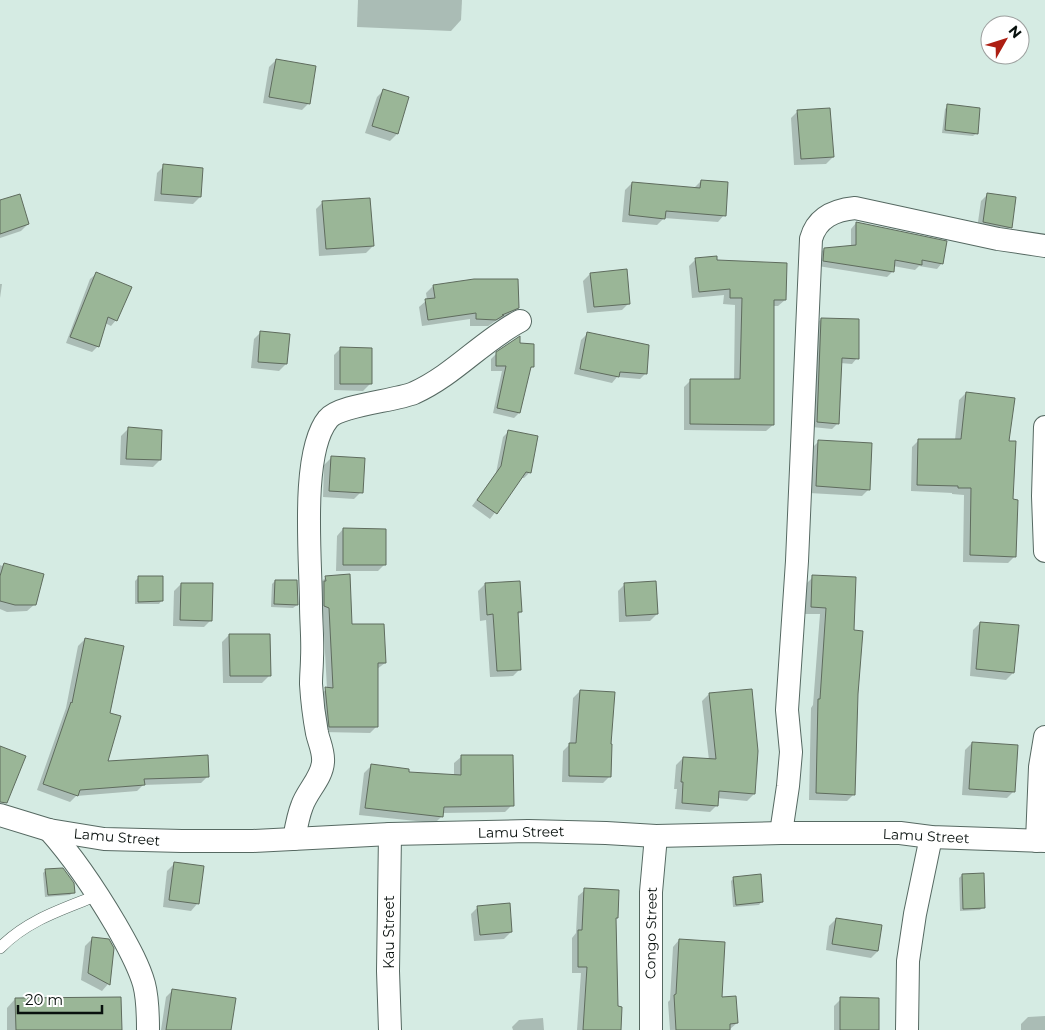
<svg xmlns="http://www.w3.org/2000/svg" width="1045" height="1030" font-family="Montserrat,sans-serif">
	<rect width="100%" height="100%" fill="#d5ebe3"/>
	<g fill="#0003">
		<polygon points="358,0 462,0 461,20 451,31 357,27"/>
		<polygon points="276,60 309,103 302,110 263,103 269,67"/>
		<polygon points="384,90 407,98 397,134 390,141 365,133 377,97"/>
		<polygon points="948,106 977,133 973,136 942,133 945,109"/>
		<polygon points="798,111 833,157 826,164 794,165 791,118"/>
		<polygon points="164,166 200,197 193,204 154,201 157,173"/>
		<polygon points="701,181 724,215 718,222 664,218 657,225 622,222 625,190 632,183 694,188"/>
		<polygon points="988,194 1010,227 1003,234 977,229 981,201"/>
		<polygon points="0,202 28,224 21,231 0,238"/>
		<polygon points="323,202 373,246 366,253 319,256 316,209"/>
		<polygon points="856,223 942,263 937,269 919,266 915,270 893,266 893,271 887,277 818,266 818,255 824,249 851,247 851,229"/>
		<polygon points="696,259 785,300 778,306 772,306 773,425 766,431 684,430 684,387 691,380 734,381 735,305 723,304 724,295 692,298 689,266"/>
		<polygon points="96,274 116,320 111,326 105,323 98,346 92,352 66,343 90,279"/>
		<polygon points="590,274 629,303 622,310 587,313 583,281"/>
		<polygon points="0,284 2,284 0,298"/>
		<polygon points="433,286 518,308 511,315 497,320 488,326 470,326 470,319 422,326 419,307 427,300 426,293"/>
		<polygon points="821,319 857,358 852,364 840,363 838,423 832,429 812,427 816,324"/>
		<polygon points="261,332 286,364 279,371 251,368 254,339"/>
		<polygon points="587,334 646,373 640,379 617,377 612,383 574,374 581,340"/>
		<polygon points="519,345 533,366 528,371 519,413 514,418 493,413 502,371 491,371 491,359 497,353"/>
		<polygon points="341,348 370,384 363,391 334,390 334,355"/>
		<polygon points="966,393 1008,442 1015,556 1008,563 963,562 964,495 952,494 952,493 911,491 912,447 919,440 955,440 959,400"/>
		<polygon points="128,429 160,460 153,467 120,465 121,436"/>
		<polygon points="509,431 529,473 524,478 521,478 490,519 472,506 496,473 503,437"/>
		<polygon points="819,441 869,489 862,496 809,493 812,448"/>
		<polygon points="331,458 361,492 354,499 323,497 324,465"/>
		<polygon points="343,529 385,564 378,571 336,571 337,536"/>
		<polygon points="4,564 35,604 27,611 7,612 0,609 0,565 2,566"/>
		<polygon points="326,577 351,625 385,663 377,669 377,726 370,733 323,732 319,695 327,689 323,615 318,612 320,583"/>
		<polygon points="813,577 853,632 857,694 854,794 847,801 809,800 811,708 813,705 820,614 805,614 806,584"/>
		<polygon points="138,578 162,600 159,604 135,604 135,581"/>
		<polygon points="275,581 297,605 293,608 271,607 272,584"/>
		<polygon points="181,584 211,620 204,627 173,626 174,591"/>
		<polygon points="485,584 521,612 517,615 520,669 513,676 490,677 486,620 480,621 478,591"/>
		<polygon points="625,584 657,614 650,621 619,622 618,591"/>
		<polygon points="980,623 1013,673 1006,680 970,676 973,630"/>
		<polygon points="229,635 269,676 262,683 223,683 222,642"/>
		<polygon points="85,639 109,714 107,762 207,777 201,783 143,785 137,791 76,796 70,802 37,790 66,708 78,646"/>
		<polygon points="580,691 609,745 610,776 603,783 562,782 563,751 570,744 573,698"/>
		<polygon points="709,694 754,794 747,801 717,798 717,805 710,812 675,809 677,789 674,789 676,765 683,758 709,760 702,701"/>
		<polygon points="972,743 1014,791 1007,798 962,795 965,750"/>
		<polygon points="461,757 512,805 505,812 442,813 442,816 435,823 359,815 364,773 371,766 407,774 454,775 454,763"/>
		<polygon points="174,864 197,904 191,911 163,907 167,871"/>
		<polygon points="46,870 73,892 70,895 45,897 43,873"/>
		<polygon points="962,875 983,907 980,910 960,911 959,878"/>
		<polygon points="734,878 762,901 759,905 733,907 731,881"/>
		<polygon points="585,890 617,918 615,920 617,1007 619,1030 577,1030 581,973 572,973 572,938 576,933 578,896"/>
		<polygon points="478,907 511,932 504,939 474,941 471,914"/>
		<polygon points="836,919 878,951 871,958 826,950 829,926"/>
		<polygon points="92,939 108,984 102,991 81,980 85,946"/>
		<polygon points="679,940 737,1023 730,1029 670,1030 668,1002 670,1000 673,947"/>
		<polygon points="173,990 230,1030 161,1030 166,997"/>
		<polygon points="15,999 121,1030 7,1030 7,1008"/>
		<polygon points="841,999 877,1030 834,1030 834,1006"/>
		<polygon points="1045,1016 1045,1030 1021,1030 1021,1024 1028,1017"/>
		<polygon points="543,1018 544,1030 513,1030 512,1027 519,1020"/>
	</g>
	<g fill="#9ab697" stroke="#5f6c5e">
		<polygon points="276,59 316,66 310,104 269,97"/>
		<polygon points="383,89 409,97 398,134 372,126"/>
		<polygon points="947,104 980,108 978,134 945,130"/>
		<polygon points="830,108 834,157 801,159 797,110"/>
		<polygon points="163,164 203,168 201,197 161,194"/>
		<polygon points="701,180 728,182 726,216 666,211 665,219 629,215 632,182 700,188"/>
		<polygon points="987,193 1016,197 1012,228 983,222"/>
		<polygon points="20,194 29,224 0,234 0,200"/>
		<polygon points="370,198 374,246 326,249 322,201"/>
		<polygon points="856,222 947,241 943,264 922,260 922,265 895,260 894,272 823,261 824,248 856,245"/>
		<polygon points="717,256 717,260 787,263 786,300 774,300 774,425 690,424 690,379 740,379 742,298 730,298 730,289 699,292 695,258"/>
		<polygon points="627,269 630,304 594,307 590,273"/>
		<polygon points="96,272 132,287 117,321 108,317 99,347 70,337"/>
		<polygon points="474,279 518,279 519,308 502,315 504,315 496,320 476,319 476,313 428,320 425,299 435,298 433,285"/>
		<polygon points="821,318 859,319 859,359 842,358 839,424 817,422"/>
		<polygon points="260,331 290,334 287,364 258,362"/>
		<polygon points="587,332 649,345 647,374 620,372 619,377 580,369"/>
		<polygon points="520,336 520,343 534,344 534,367 531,367 520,413 497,408 506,366 496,366 496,352"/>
		<polygon points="340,347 372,348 372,384 340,384"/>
		<polygon points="966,392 1015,398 1009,441 1016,441 1013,499 1018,500 1016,557 970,555 971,488 958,488 958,486 917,485 918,439 961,439"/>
		<polygon points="128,427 162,430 161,460 126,459"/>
		<polygon points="508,430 538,436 531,473 526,472 497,514 477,500 501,466"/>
		<polygon points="818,440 872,443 870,490 816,486"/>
		<polygon points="331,456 365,458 363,493 329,491"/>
		<polygon points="343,528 386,529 386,565 343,565"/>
		<polygon points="4,563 44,574 36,605 15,605 0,601 0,576"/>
		<polygon points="350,574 352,624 384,624 386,663 378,663 378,727 329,727 325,687 333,688 329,608 324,606 324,581 326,581 325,576"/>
		<polygon points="812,575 856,577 854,630 863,631 858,694 855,795 816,793 818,699 820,699 826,608 811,607"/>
		<polygon points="138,576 163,576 163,601 138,602"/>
		<polygon points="275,580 297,580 298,605 274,604"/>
		<polygon points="520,581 522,612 518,612 521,670 497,671 493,614 487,615 485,583"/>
		<polygon points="656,581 658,614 626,616 624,583"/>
		<polygon points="181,583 213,583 212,621 180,620"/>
		<polygon points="980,622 1019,625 1014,673 976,669"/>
		<polygon points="229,634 270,634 271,676 230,676"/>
		<polygon points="85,638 124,646 110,713 121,716 108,761 208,755 209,777 144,779 145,785 80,790 78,796 43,784 71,702 72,703"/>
		<polygon points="752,689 758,751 755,794 719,791 718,806 682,803 683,782 681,782 683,757 716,759 709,693"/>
		<polygon points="580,690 615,692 611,744 612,744 611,777 569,776 569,743 576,743"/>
		<polygon points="972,742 1018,745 1015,792 969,789"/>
		<polygon points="0,746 26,756 7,803 0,802"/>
		<polygon points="461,755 513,755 514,806 444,807 443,817 365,808 371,764 409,769 409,772 461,775"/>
		<polygon points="174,862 204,866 199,904 169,900"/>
		<polygon points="63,868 74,883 75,893 48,895 45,869"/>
		<polygon points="984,873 985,908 963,909 962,874"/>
		<polygon points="761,874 763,902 736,905 733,877"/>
		<polygon points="584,888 619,890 618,918 616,918 618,1006 622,1007 621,1030 583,1030 587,967 578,967 578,930 582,930"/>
		<polygon points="510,903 512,932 480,935 477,906"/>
		<polygon points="836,918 882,925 878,951 832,944"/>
		<polygon points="92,937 109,939 114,948 110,985 88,973"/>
		<polygon points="679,939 725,942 722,997 736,996 738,1023 730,1024 730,1030 676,1030 674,995 676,994"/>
		<polygon points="172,989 236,998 231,1030 166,1030"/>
		<polygon points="121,997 122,1030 16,1030 15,998"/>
		<polygon points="840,997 879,998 879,1030 840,1030"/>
	</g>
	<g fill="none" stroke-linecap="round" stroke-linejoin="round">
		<defs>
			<path id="service" d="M 0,948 C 27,920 63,909 98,895"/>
			<g id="minor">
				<polyline points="1045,427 1043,496 1045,551"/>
				<polyline points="0,815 49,830 104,839 182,841 253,841 390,834 528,831 606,833 656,836 781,833 900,833 931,837 1045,841"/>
				<path d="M 49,830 C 75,859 96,891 116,925 C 126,943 138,963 144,984 C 148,999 148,1015 148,1030"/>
				<path d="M 781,833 L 788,786 L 791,752 L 787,710 L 797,561 L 811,239 C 817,217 835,210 855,208 L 998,239 L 1045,246"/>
				<polyline points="390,834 388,971 390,1030"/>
				<path d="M 294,839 C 296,828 298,816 302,806 C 307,791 322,778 323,762 C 324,752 319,742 317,733 C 314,717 312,700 311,684 C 311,675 312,666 312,658 C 313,640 311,622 311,605 C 311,561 300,453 328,419 C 339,405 395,401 414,393 C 454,375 482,341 520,321"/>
				<polyline points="1037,841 1040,767 1045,737"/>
				<polyline points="651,1030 651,892 656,836"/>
				<polyline points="907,1030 908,961 915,914 931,837"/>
			</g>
		</defs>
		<use href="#service" stroke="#566962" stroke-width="12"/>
		<use href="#minor" stroke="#566962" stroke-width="24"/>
		<use href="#service" stroke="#fff" stroke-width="11"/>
		<use href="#minor" stroke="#fff" stroke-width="22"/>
	</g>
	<g text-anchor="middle" stroke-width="4" stroke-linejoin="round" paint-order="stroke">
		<g font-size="14" fill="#08100d" stroke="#fff">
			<text transform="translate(521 832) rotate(-1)" y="5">Lamu Street</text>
			<text transform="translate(926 836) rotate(3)" y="5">Lamu Street</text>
			<text transform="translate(117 837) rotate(5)" y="5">Lamu Street</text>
			<text transform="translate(389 932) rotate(-90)" y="5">Kau Street</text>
			<text transform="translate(651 933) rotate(-89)" y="5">Congo Street</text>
		</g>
	</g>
	<g transform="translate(1005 40) rotate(51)"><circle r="24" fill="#ffffff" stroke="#9c9f9e"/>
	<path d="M0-4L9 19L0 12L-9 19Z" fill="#ad1e12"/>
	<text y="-8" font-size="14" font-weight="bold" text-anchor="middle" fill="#08100d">N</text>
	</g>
	<path d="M18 1005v8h84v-8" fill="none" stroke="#08100d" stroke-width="2.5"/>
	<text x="25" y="1005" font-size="15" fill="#08100d" stroke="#ffffff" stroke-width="4" paint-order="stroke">20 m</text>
</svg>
